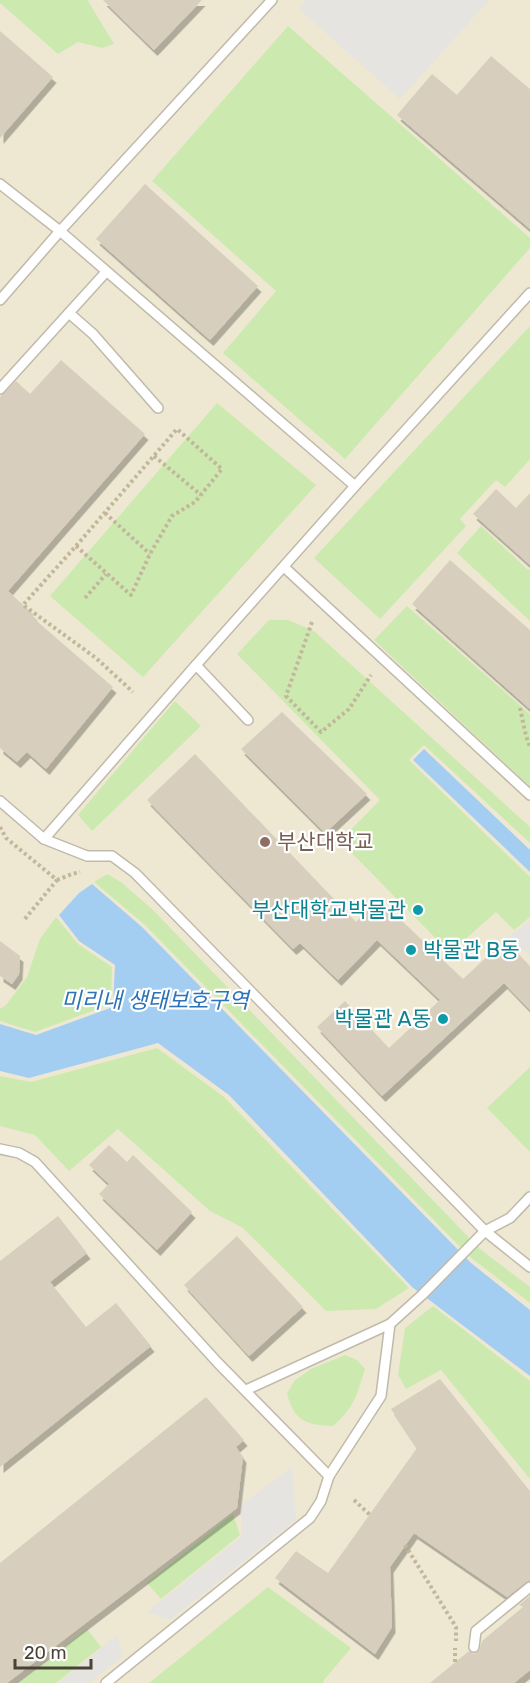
<svg xmlns="http://www.w3.org/2000/svg" width="530" height="1683" font-family="Rubik,'Noto Sans KR',sans-serif">
	<defs>
		<filter id="shadow"><feDropShadow dx="3.5" dy="6" stdDeviation="0" flood-color="#0004"/></filter>
	</defs>
	<rect width="100%" height="100%" fill="#f5f2e8"/>
	<rect fill="#eee8d2" x="0" y="0" width="530" height="1683"/>
	<g fill="#cceab0">
		<polygon points="0,0 89,0 88,1 114,44 102,48 78,42 58,54 0,3"/>
		<polygon points="288,26 530,238 530,248 345,459 223,353 276,291 152,181"/>
		<polygon points="530,326 530,459 505,487 496,480 460,519 466,526 380,619 314,558"/>
		<polygon points="217,403 316,485 143,677 50,596"/>
		<polygon points="481,526 528,570 530,569 530,621 457,553"/>
		<polygon points="407,606 530,714 530,787 374,640"/>
		<polygon points="269,620 288,620 314,631 530,827 530,843 424,745 409,760 530,877 530,917 514,930 496,912 450,953 340,841 380,800 237,654"/>
		<polygon points="175,701 201,726 92,831 78,815"/>
		<polygon points="107,874 121,882 153,910 480,1249 530,1287 530,1303 470,1257 145,925 94,882"/>
		<polygon points="56,917 78,944 112,967 111,1004 35,1032 0,1021 0,1009 6,1005 27,977 40,939"/>
		<polygon points="157,1048 224,1097 409,1288 376,1309 326,1311 243,1228 210,1211 118,1129 69,1171 35,1135 0,1126 0,1076 31,1082"/>
		<polygon points="530,1067 530,1152 487,1108"/>
		<polygon points="433,1306 530,1381 530,1479 441,1370 406,1389 398,1375 405,1328"/>
		<path d="M 345,1355 L 357,1360 L 365,1369 C 357,1395 354,1408 333,1426 C 306,1425 295,1422 287,1394 L 294,1381 L 311,1369 Z"/>
		<polygon points="233,1514 240,1535 161,1599 147,1583"/>
		<polygon points="268,1587 351,1648 324,1680 323,1683 149,1683"/>
		<polygon points="87,1629 101,1647 56,1683 19,1683"/>
	</g>
	<g fill="#e6e4e0">
		<polygon points="306,0 489,0 400,99 298,8"/>
		<polygon points="530,920 530,956 508,937"/>
		<polygon points="292,1467 296,1520 170,1620 147,1612 241,1537 241,1505"/>
		<polygon points="117,1635 123,1656 89,1683 58,1683"/>
	</g>
	<g fill="#a4cdf2">
		<polygon points="424,749 530,850 530,872 413,760"/>
		<polygon points="92,884 142,927 471,1263 530,1310 530,1376 412,1287 229,1095 158,1043 29,1078 0,1071 0,1024 36,1035 113,1007 115,965 79,941 59,915 79,893"/>
	</g>
	<g fill="#d7cebd" filter="url(#shadow)">
		<polygon points="103,0 202,0 154,50"/>
		<polygon points="0,31 53,77 0,138"/>
		<polygon points="491,56 530,89 530,229 397,115 432,74 457,95"/>
		<polygon points="145,184 258,286 210,340 96,239"/>
		<polygon points="61,360 145,434 8,591 34,615 32,617 113,687 46,769 27,752 17,762 0,748 0,397 16,381 30,394"/>
		<polygon points="496,489 516,508 530,493 530,565 473,514"/>
		<polygon points="450,560 530,630 530,709 412,604"/>
		<polygon points="282,712 367,794 325,833 241,749"/>
		<polygon points="195,754 356,922 379,899 463,979 505,940 530,966 530,1010 504,983 382,1096 317,1027 345,1001 389,1048 440,1000 377,940 338,980 300,943 293,949 147,800"/>
		<polygon points="0,941 20,956 19,974 12,984 0,976"/>
		<polygon points="109,1145 127,1162 133,1155 192,1212 157,1250 99,1194 109,1184 89,1165"/>
		<polygon points="58,1216 87,1253 50,1282 86,1327 116,1303 151,1346 0,1467 0,1261"/>
		<polygon points="237,1236 303,1307 249,1356 184,1285"/>
		<polygon points="440,1379 530,1491 530,1580 526,1582 507,1597 414,1533 390,1567 392,1627 375,1654 275,1578 296,1551 328,1573 417,1448 391,1409"/>
		<polygon points="206,1397 244,1440 236,1447 243,1457 237,1508 7,1683 0,1683 0,1563"/>
		<polygon points="530,1596 530,1670 514,1683 430,1683 469,1651 474,1654 479,1651 482,1641 523,1607 519,1605"/>
	</g>
	<g fill="none" stroke-linecap="round" stroke-linejoin="round">
		<defs>
			<g id="lane">
				<polyline points="272,0 60,231 355,486 530,293"/>
				<polyline points="0,184 60,231 0,300"/>
				<polyline points="69,313 93,334 158,408"/>
				<polyline points="0,389 106,272"/>
				<polyline points="284,567 530,795"/>
				<polyline points="196,665 248,720"/>
				<polyline points="0,801 44,839 196,665 355,486"/>
				<polyline points="44,839 87,856 112,856 135,873 485,1231 530,1267"/>
				<polyline points="0,1149 19,1153 35,1162 218,1363 329,1476 321,1501 310,1518 106,1683"/>
				<polyline points="246,1390 390,1324"/>
				<polyline points="329,1476 381,1396 390,1324 422,1295 485,1231 510,1218 530,1197"/>
				<polyline points="474,1647 476,1631 530,1587"/>
			</g>
		</defs>
		<use href="#lane" stroke="#c0baab" stroke-width="12"/>
		<g stroke="#c3b79b" stroke-width="4" stroke-dasharray="3 3" stroke-linecap="butt">
			<polyline points="154,456 201,495"/>
			<polyline points="105,513 150,554"/>
			<polyline points="76,546 131,595 150,554 172,516 195,502 222,469 177,429 76,546 23,605 96,658 133,692"/>
			<polyline points="85,598 106,574"/>
			<polyline points="312,622 286,696 321,732 349,709 371,675"/>
			<polyline points="520,708 526,736 530,747"/>
			<polyline points="0,827 6,838 57,880 24,920"/>
			<polyline points="57,880 72,874 80,872"/>
			<polyline points="354,1500 370,1515"/>
			<polyline points="405,1545 456,1627 456,1641"/>
			<polyline points="455,1662 455,1648"/>
		</g>
		<use href="#lane" stroke="#fff" stroke-width="9"/>
	</g>
	<circle fill="#8d6e63" stroke="#fff" stroke-width="2" cx="265" cy="842" r="6"/>
	<g fill="#0f9aa8" stroke="#fff" stroke-width="2">
		<circle cx="418" cy="910" r="6"/>
		<circle cx="411" cy="950" r="6"/>
		<circle cx="443" cy="1019" r="6"/>
	</g>
	<g text-anchor="middle" stroke-width="4.5" stroke-linejoin="round" paint-order="stroke">
		<g font-size="21" fill="#785e54" stroke="#fff" text-anchor="start">
			<text x="277" y="849">부산대학교</text>
		</g>
		<g font-size="21" fill="#0d838f" stroke="#fff" text-anchor="end">
			<text x="406" y="917">부산대학교박물관</text>
			<text x="423" y="957" text-anchor="start">박물관 B동</text>
			<text x="431" y="1026">박물관 A동</text>
		</g>
		<g font-size="22" font-style="italic" fill="#2c73b8" stroke="#fff">
			<text x="155" y="1008">미리내 생태보호구역</text>
		</g>
	</g>
	<path d="M15 1659v9h76v-9" fill="none" stroke="#484337" stroke-width="3"/>
	<text x="24" y="1659" font-size="18" fill="#484337" stroke="#ffffff" stroke-width="4.5" paint-order="stroke">20 m</text>
</svg>
